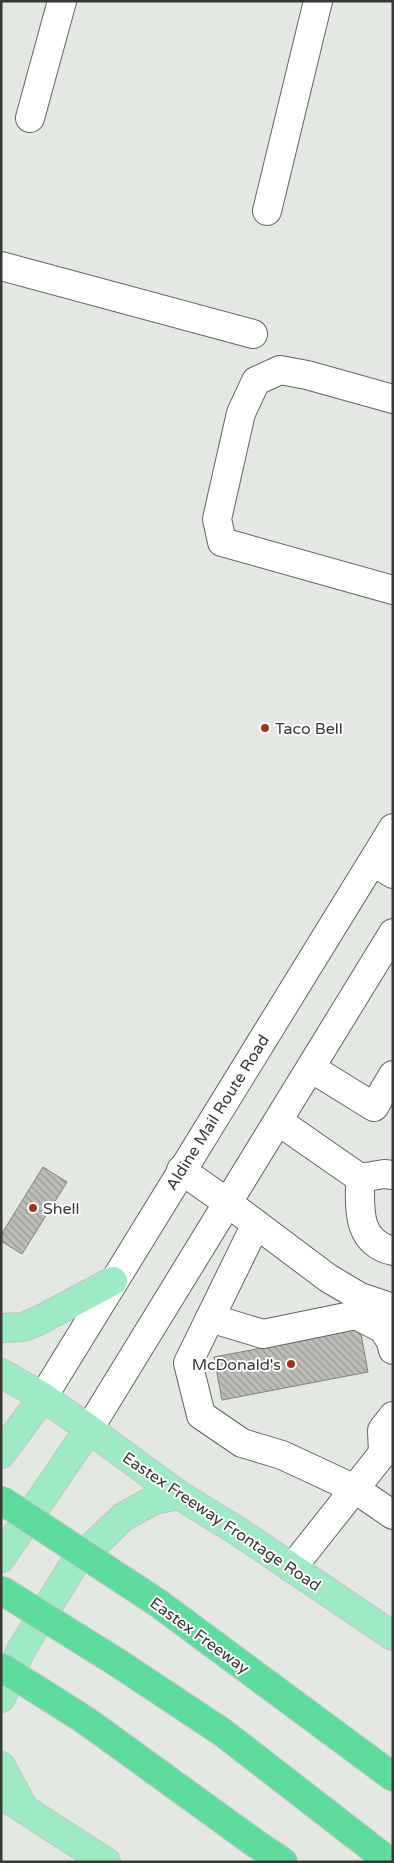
<svg xmlns="http://www.w3.org/2000/svg" width="394" height="1863" font-family="'Varela Round',sans-serif">
	<defs>
		<pattern id="building-back-hatch" width="6" height="6" patternUnits="userSpaceOnUse" patternTransform="scale(1.25)"><rect width="6" height="6" fill="#bbbdb6"/><path d="M-1 5l2 2M0 0l6 6M5-1l2 2" fill="none" stroke="#999b95"/></pattern>
	</defs>
	<rect width="100%" height="100%" fill="#e3e8e2"/>
	<g fill="url(#building-back-hatch)" stroke="#80827b">
		<polygon points="43,1167 67,1182 22,1254 1,1241 1,1235"/>
		<polygon points="358,1318 368,1372 222,1400 214,1357 289,1343 287,1332"/>
	</g>
	<g fill="none" stroke-linecap="round" stroke-linejoin="round">
		<defs>
			<g id="minor">
				<polyline points="30,118 62,1"/>
				<polyline points="267,211 318,1"/>
				<polyline points="1,266 253,334"/>
				<polyline points="393,399 307,375 280,370 256,381 241,413 217,519 222,542 393,590"/>
				<polyline points="373,862 393,874"/>
				<polyline points="311,1068 374,1107 393,1075"/>
				<polyline points="278,1121 360,1178 384,1174 393,1175"/>
				<polyline points="181,1170 228,1203 328,1278 360,1297 393,1308"/>
				<path d="M 360,1178 C 360,1209 356,1242 393,1251"/>
				<polyline points="256,1224 188,1363 201,1415 242,1443 282,1455 355,1489 393,1515"/>
				<polyline points="210,1318 263,1334 356,1315 383,1329 391,1342 393,1350"/>
				<polyline points="43,1397 393,828"/>
				<polyline points="89,1429 393,933"/>
				<polyline points="383,1453 382,1430 393,1416"/>
				<polyline points="292,1568 383,1453 393,1445"/>
			</g>
			<g id="major">
				<polyline points="1,1328 23,1327 38,1321 113,1281"/>
				<polyline points="1,1373 43,1397 89,1429 179,1495 236,1530 393,1636"/>
				<polyline points="1,1454 43,1397"/>
				<polyline points="1,1558 89,1429"/>
				<polyline points="1,1698 21,1650 74,1564 123,1517 154,1500 179,1495"/>
				<polyline points="1,1766 24,1809"/>
				<polyline points="1,1794 106,1862"/>
			</g>
			<g id="highway">
				<polyline points="158,1603 393,1777"/>
				<polyline points="118,1663 222,1732 390,1862"/>
				<polyline points="85,1720 252,1841 283,1862"/>
			</g>
		</defs>
		<use href="#minor" stroke="#60645f" stroke-width="30"/>
		<use href="#major" stroke="#c3c4c3" stroke-width="30"/>
		<use href="#highway" stroke="#c3c4c3" stroke-width="30"/>
		<use href="#minor" stroke="#fff" stroke-width="28"/>
		<use href="#major" stroke="#9eeac5" stroke-width="28"/>
		<use href="#highway" stroke="#5ddc9e" stroke-width="28"/>
		<defs>
			<g id="highway-bridge">
				<polyline points="1,1500 158,1603"/>
				<polyline points="1,1590 118,1663"/>
				<polyline points="1,1667 85,1720"/>
			</g>
		</defs>
		<use href="#highway-bridge" stroke="#c3c4c3" stroke-width="30" stroke-linecap="butt"/>
		<use href="#highway-bridge" stroke="#5ddc9e" stroke-width="28"/>
	</g>
	<g fill="#9d341b" stroke="#fff" stroke-width="2">
		<circle cx="265" cy="728" r="5"/>
		<circle cx="33" cy="1208" r="5"/>
		<circle cx="291" cy="1364" r="5"/>
	</g>
	<g text-anchor="middle" stroke-width="4" stroke-linejoin="round" paint-order="stroke">
		<g font-size="16" fill="#373936" stroke="#fff" text-anchor="start">
			<text x="275" y="734">Taco Bell</text>
			<text x="43" y="1214">Shell</text>
			<text x="281" y="1370" text-anchor="end">McDonald's</text>
		</g>
		<g font-size="16" fill="#373936" stroke="#fff">
			<text transform="translate(217 1112) rotate(-58)" y="6">Aldine Mail Route Road</text>
			<text transform="translate(222 1521) rotate(34)" y="6">Eastex Freeway Frontage Road</text>
			<text transform="translate(200 1635) rotate(36)" y="6">Eastex Freeway</text>
		</g>
	</g>
	<rect width="394" height="1863" fill="none" stroke="#373936" stroke-width="5"/>
</svg>
